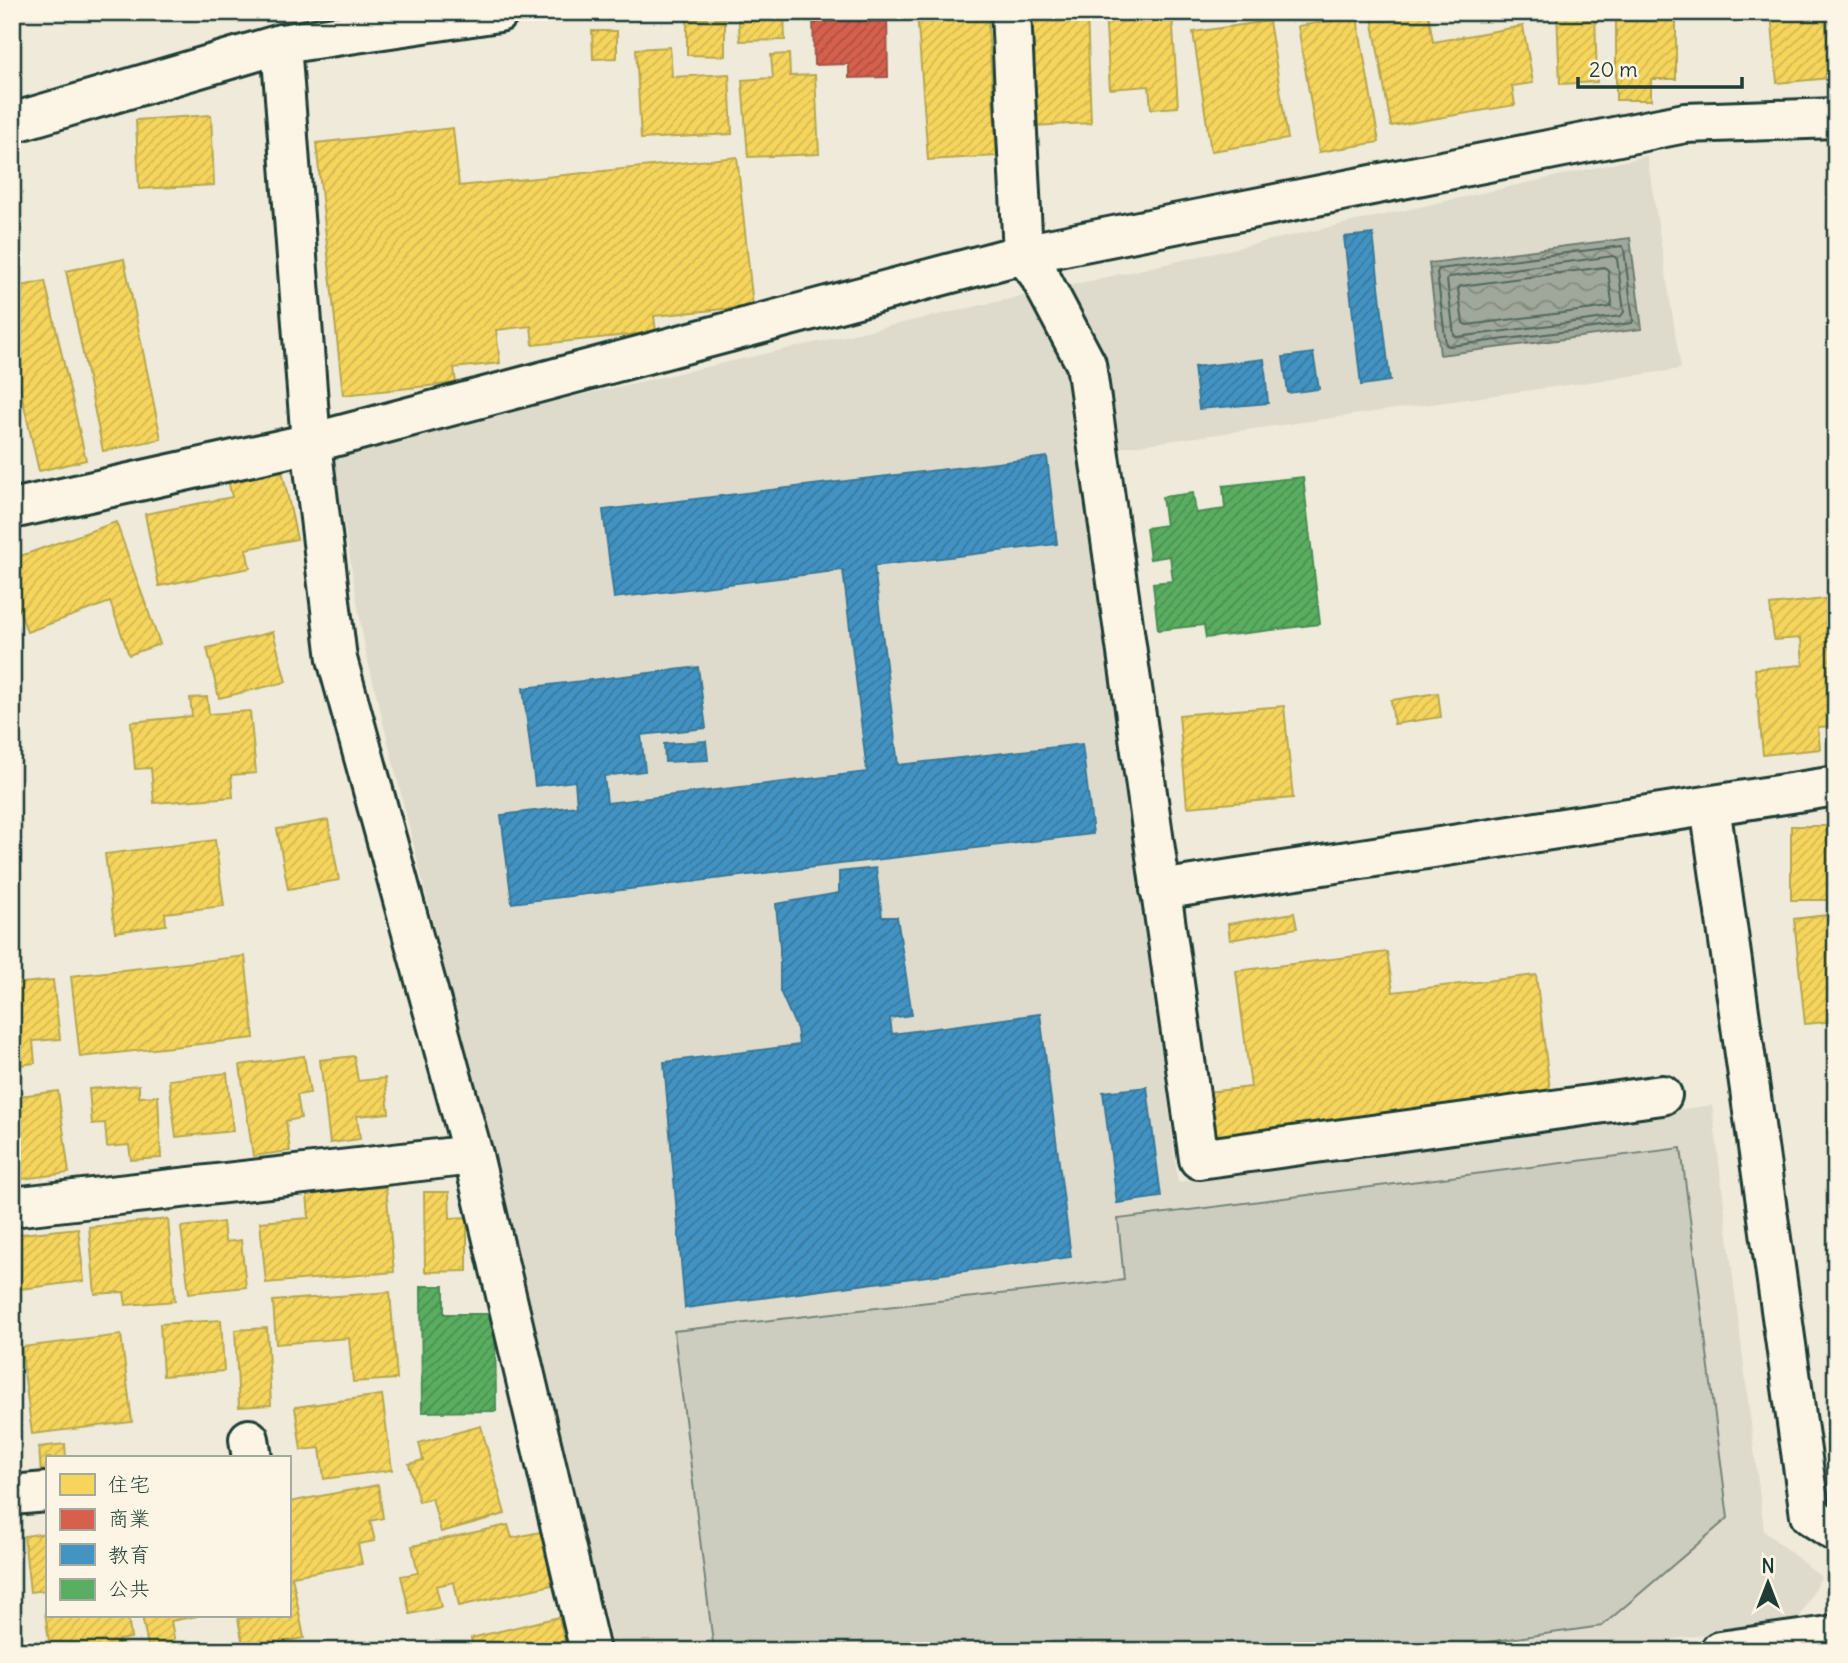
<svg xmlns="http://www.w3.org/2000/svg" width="1848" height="1663" font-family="Delius,'Klee One',sans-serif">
	<defs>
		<pattern id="water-waves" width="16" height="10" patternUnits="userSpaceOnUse" patternTransform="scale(1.75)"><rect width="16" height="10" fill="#9fa89a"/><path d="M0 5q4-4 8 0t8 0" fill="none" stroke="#818a7e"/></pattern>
		<pattern id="homes-hatch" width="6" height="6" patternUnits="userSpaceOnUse" patternTransform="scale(1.75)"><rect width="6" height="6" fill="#f6d55c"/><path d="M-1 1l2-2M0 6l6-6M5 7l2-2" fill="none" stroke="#d2b851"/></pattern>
		<pattern id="shops-hatch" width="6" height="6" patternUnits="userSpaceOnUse" patternTransform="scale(1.75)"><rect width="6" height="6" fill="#d6604d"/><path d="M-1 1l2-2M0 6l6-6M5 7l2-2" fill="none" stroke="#ad5041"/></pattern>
		<pattern id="schools-hatch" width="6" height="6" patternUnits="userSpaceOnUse" patternTransform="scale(1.75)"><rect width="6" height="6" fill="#4393c3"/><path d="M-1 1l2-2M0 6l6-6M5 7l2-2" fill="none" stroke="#37799f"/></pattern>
		<pattern id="public-hatch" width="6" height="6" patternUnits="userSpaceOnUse" patternTransform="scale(1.75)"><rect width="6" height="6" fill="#5aae61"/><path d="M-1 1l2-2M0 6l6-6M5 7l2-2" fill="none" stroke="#4a8f51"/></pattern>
	</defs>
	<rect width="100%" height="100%" fill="#efeada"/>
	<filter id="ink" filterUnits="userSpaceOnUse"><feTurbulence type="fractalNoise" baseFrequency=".0143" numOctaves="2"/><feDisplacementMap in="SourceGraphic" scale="14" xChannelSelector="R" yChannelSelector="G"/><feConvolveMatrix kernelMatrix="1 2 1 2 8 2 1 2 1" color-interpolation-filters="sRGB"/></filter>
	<g filter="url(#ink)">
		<polygon fill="#dedbcc" points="1647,156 1681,369 1089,452 1178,1182 1712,1105 1764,1531 1821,1577 1797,1622 1588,1651 614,1651 365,649 332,451"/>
		<polygon fill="#cccdbf" stroke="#76857a" stroke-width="2" points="1681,1148 1728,1518 1602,1626 1423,1651 714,1651 674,1331 1124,1280 1118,1219"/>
		<polygon fill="url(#water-waves)" stroke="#6c7d71" stroke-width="2" points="1630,238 1642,329 1440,355 1429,263"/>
		<g fill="url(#homes-hatch)" stroke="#b6a750" stroke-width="2">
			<polygon points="738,12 784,12 785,40 740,41"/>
			<polygon points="917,12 987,12 997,156 928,160"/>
			<polygon points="1027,12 1087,12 1091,123 1032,126"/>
			<polygon points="1105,12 1172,12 1178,107 1151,109 1149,86 1110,89"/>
			<polygon points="1335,12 1356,12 1379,142 1319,152 1298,26 1336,20"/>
			<polygon points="1371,12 1428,12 1433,42 1523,26 1533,83 1512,86 1515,105 1391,126"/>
			<polygon points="1557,12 1595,12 1597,82 1560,84"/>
			<polygon points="1616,12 1676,12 1676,79 1651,79 1651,100 1616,100"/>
			<polygon points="1771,12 1836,12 1825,14 1830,78 1777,83"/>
			<polygon points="687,19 725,19 725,56 687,55"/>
			<polygon points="1269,21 1288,139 1211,151 1193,32"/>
			<polygon points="592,31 617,31 617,58 593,59"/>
			<polygon points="670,47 672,77 729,74 732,134 641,139 636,49"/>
			<polygon points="789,54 790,76 815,75 819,154 748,157 742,80 773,78 771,55"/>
			<polygon points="211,115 214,185 139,189 136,120"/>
			<polygon points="453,128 459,186 737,157 753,306 654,316 656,332 533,345 531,326 496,330 500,363 454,368 456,383 343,395 316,143"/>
			<polygon points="124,259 161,439 103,451 66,271"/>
			<polygon points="45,281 86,460 39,471 12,353 12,288"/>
			<polygon points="282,470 297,539 246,549 250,568 159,586 145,514 232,497 228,480"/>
			<polygon points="116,522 160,644 129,655 110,602 27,632 12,589 12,559"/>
			<polygon points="1833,598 1836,628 1836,726 1818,727 1820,749 1763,755 1755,669 1803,665 1801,638 1774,640 1770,605"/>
			<polygon points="273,632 286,682 219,698 207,648"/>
			<polygon points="1438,693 1441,717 1394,724 1391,700"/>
			<polygon points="207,697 209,714 250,711 256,773 231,775 233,797 154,803 151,768 135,769 131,722 192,716 190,698"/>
			<polygon points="1284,706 1293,798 1187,807 1179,715"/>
			<polygon points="328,820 339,880 288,889 277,829"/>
			<polygon points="1791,826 1833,826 1833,841 1836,841 1836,900 1791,900"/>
			<polygon points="215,840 224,906 165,913 166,925 115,932 105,854"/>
			<polygon points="1294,913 1297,928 1230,940 1228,924"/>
			<polygon points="1836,914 1836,1021 1805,1024 1794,919"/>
			<polygon points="1387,952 1393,992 1536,975 1551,1099 1214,1140 1208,1092 1251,1087 1236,971"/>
			<polygon points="245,956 254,1038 80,1057 71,976"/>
			<polygon points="53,980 60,1039 33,1041 35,1063 12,1066 12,984"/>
			<polygon points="304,1056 310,1093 297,1095 301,1118 286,1121 290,1151 253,1156 240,1065"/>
			<polygon points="354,1056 358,1081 385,1078 389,1113 357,1116 360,1139 330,1143 320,1060"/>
			<polygon points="227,1073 233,1131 176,1137 169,1080"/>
			<polygon points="139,1085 139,1097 158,1096 161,1158 131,1160 129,1145 107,1147 105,1123 92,1124 89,1089"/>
			<polygon points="58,1091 69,1173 22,1179 19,1161 12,1162 12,1097"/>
			<polygon points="1829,1092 1836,1093 1836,1134 1827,1134"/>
			<polygon points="386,1187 394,1272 266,1283 260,1222 309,1218 307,1193"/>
			<polygon points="424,1192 449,1192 450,1218 467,1217 467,1271 425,1272"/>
			<polygon points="168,1219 175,1301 126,1305 124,1292 95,1294 89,1227"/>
			<polygon points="223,1222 225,1242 241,1240 246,1287 189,1293 181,1227"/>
			<polygon points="78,1228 84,1281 12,1290 12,1235"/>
			<polygon points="390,1292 397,1379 353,1382 349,1338 276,1344 273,1301"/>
			<polygon points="221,1320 224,1371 163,1376 160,1324"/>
			<polygon points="267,1328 271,1405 239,1407 235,1330"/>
			<polygon points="121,1335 132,1422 32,1434 21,1347"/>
			<polygon points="382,1395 392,1470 324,1479 320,1448 301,1450 295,1407"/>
			<polygon points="481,1426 505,1514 441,1532 432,1498 419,1502 409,1464 423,1460 419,1443"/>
			<polygon points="65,1444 66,1458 47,1458 47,1473 41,1474 39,1447"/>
			<polygon points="378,1485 383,1518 370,1521 375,1541 358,1544 362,1564 292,1576 304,1638 244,1649 238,1619 258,1616 289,1616 289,1502"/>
			<polygon points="508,1525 512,1538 545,1531 556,1584 459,1606 454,1582 436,1586 441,1607 410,1614 401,1576 418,1573 412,1546"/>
			<polygon points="47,1533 47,1590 30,1592 24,1536"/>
			<polygon points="45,1612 47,1612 47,1616 128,1616 131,1638 118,1640 120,1651 82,1651 81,1645 50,1649"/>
			<polygon points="142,1616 197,1616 171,1621 176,1649 170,1651 149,1651"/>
			<polygon points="559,1617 567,1651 474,1651 471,1638"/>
		</g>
		<polygon fill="url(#shops-hatch)" stroke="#9f5646" stroke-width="2" points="813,12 887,12 888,77 849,78 849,64 814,65"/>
		<g fill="url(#schools-hatch)" stroke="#387998" stroke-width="2">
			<polygon points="1373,234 1390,381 1361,385 1344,237"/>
			<polygon points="1313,353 1319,389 1288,393 1283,357"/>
			<polygon points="1264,359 1268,403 1199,409 1194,367"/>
			<polygon points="1047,457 1057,544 874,566 898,765 1082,744 1093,834 512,903 501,815 577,806 575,781 535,786 523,688 698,667 706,728 641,735 645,771 604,776 607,803 867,772 843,570 614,598 603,510"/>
			<polygon points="706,741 708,760 665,762 664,744"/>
			<polygon points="876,868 882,917 897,917 912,1015 890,1018 892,1034 1040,1014 1071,1257 685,1308 664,1062 799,1045 797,1029 780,991 780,948 776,904 839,893 839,872"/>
			<polygon points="1147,1087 1161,1197 1117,1203 1103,1092"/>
		</g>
		<g fill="url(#public-hatch)" stroke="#488c54" stroke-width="2">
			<polygon points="1303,477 1320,624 1206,638 1204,625 1158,630 1153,583 1173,581 1170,556 1150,559 1146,528 1166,525 1162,497 1193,493 1196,513 1225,509 1223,486"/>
			<polygon points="421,1286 444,1286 444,1314 495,1314 496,1411 422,1412"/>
		</g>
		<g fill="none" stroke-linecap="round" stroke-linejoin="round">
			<g stroke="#52685d" stroke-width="2">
				<polygon points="1622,246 1624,249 1633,320 1632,323 1450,346 1446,345 1437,273 1439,269"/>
				<polygon points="1614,256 1617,259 1624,312 1621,316 1457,337 1454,335 1447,280 1449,277"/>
				<polygon points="1604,267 1608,270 1612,303 1610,307 1467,325 1463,323 1458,289 1461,286"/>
			</g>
			<defs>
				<g id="minor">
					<polyline points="1011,12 1023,254 1038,273 1086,364 1199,1159 1662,1095"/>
					<polyline points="281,44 311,443 337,659 473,1155 590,1651"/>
					<polyline points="12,123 281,44 499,12"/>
					<polyline points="12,509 311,443 1023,254 1685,123 1836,118"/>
					<polyline points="1710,806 1810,1515 1836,1532"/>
					<polyline points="1160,890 1836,786"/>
					<polyline points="12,1207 473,1155"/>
					<polyline points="249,1439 252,1458"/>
					<polyline points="12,1495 47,1492"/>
					<polyline points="1720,1651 1836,1635"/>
				</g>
				<polyline id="tertiary" points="1831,1651 1836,1634"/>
			</defs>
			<use href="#minor" stroke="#1f3d34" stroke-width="44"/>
			<use href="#tertiary" stroke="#1f3d34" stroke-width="44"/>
			<use href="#minor" stroke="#fcf5e5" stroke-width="38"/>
			<use href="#tertiary" stroke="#fcf5e5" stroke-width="38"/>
		</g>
	</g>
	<rect width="1848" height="1663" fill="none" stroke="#fcf5e5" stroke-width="42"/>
	<rect x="21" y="21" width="1806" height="1621" fill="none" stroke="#1f3d34" stroke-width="2.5" filter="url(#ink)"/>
	<rect x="46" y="1456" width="245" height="161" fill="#fcf5e5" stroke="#a4ab9e" stroke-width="2"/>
	<rect x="60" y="1474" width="35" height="21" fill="#f6d55c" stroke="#a4ab9e" stroke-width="2"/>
	<text x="108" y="1492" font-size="21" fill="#1f3d34">住宅</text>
	<rect x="60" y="1509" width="35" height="21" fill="#d6604d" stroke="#a4ab9e" stroke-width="2"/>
	<text x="108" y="1526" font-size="21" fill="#1f3d34">商業</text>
	<rect x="60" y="1544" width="35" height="21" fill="#4393c3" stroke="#a4ab9e" stroke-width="2"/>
	<text x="108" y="1562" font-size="21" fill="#1f3d34">教育</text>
	<rect x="60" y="1579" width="35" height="21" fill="#5aae61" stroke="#a4ab9e" stroke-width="2"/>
	<text x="108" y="1596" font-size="21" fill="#1f3d34">公共</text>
	<g transform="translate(1768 1583)" stroke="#fcf5e5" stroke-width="5" paint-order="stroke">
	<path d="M0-5L12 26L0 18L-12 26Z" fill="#1f3d34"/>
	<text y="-10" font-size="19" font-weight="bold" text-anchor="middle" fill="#1f3d34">N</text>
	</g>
	<path d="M1578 77v10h164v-10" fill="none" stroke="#1f3d34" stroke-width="3.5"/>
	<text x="1589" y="77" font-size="21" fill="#1f3d34" stroke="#fcf5e5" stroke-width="5" paint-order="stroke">20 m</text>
</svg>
